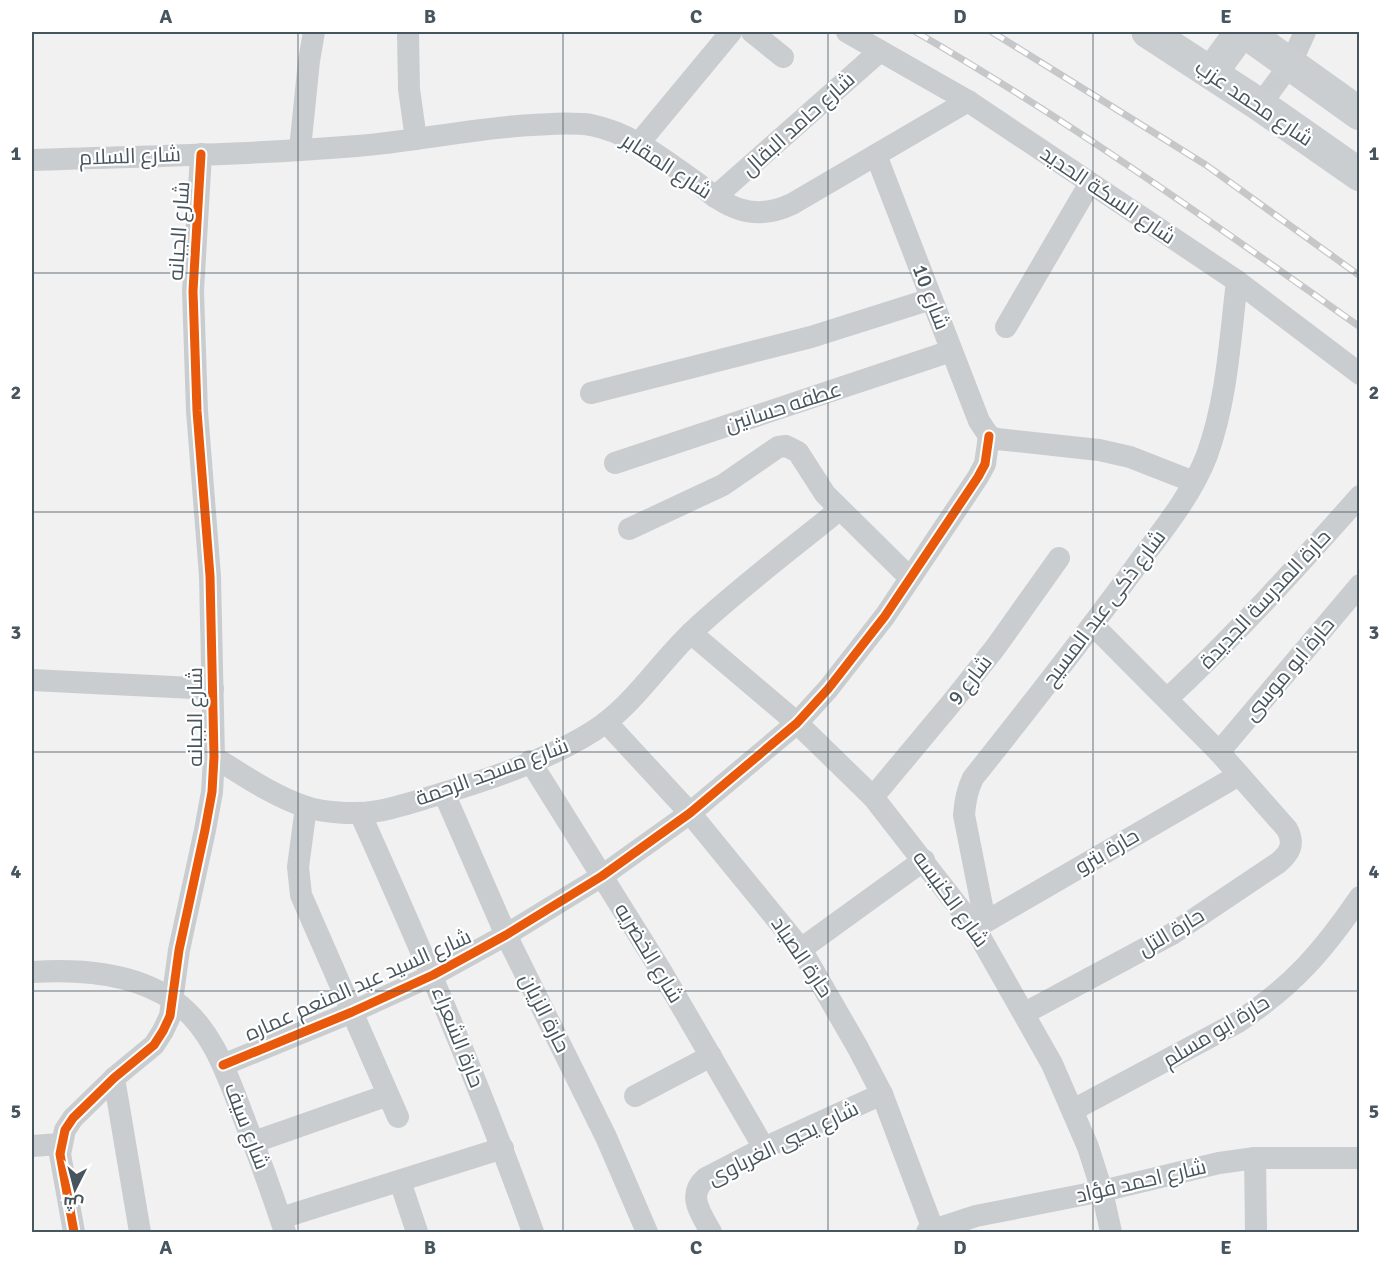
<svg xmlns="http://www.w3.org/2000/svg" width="1391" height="1264" font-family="Signika,Cairo,sans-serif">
	<rect width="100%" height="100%" fill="#f1f1f1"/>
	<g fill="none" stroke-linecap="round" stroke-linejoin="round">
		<g stroke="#cacdcf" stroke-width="22">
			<polyline points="408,32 409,89 416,139"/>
			<polyline points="752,32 783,57"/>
			<polyline points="847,32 968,101 1237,281 1360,374"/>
			<polyline points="1260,105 1291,63 1305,32"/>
			<polyline points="639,143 731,32"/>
			<polyline points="300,149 309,61 314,32"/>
			<polyline points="876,155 979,421 989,436 997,439 1099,450 1130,457 1194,482"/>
			<path d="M 32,160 C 140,156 249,155 357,146 C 416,141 474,128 532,125 C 552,124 571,122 591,125 C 632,133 664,160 697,183 C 710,193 723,204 739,209 C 757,215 775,212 792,204 L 968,101"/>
			<polyline points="715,197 880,51"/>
			<polyline points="1006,327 1090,183"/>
			<polyline points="591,393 811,337 931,299"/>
			<polyline points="615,463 951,351"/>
			<polyline points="629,529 723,485 778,447 786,446 798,452 825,494 910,578"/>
			<polyline points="691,633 797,723 873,797 975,928 1052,1064 1088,1147 1102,1191 1111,1232"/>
			<polyline points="32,680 213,689"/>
			<path d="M 1167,699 C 1236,635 1298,566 1360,496"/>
			<polyline points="606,722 690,813 801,949 858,1048 882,1094 934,1232"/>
			<polyline points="1219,752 1360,585"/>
			<path d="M 214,757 C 243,775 273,796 306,807 C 327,813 355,815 378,811 C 395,808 413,802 430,797 C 485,781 559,757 605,723 C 638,698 662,660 693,631 C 739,588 790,550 839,510"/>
			<polyline points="530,761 660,969 764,1148"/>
			<polyline points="444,793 506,935 606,1137 647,1232"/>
			<polyline points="873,797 953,701 995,648 1059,558"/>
			<polyline points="306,807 298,867 301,895 398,1117"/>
			<path d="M 360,813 C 422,951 482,1090 533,1232"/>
			<path d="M 985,921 L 964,815 C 965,801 967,790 973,778 C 1028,709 1082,640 1134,569 C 1160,533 1191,497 1207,455 C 1227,400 1230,339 1237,281"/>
			<polyline points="975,928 1239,775"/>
			<polyline points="801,949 924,860"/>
			<path d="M 32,972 C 79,969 132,972 173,1000 C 212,1027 227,1074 243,1116 C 258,1154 272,1193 285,1232"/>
			<path d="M 1025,1013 L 1172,934 L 1278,863 C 1290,853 1295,844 1287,829 L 1219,752 L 1093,625"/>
			<polyline points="223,1065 352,1012 433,975 506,935 602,876 690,813 797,723 828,689 885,616 978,477 985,464 989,436"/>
			<polyline points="114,1078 140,1232"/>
			<polyline points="635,1096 711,1056"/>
			<path d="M 1073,1110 L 1238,1022 C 1293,986 1323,951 1360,897"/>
			<polyline points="254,1142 388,1095"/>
			<polyline points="32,1146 60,1144"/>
			<polyline points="1255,1158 1256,1232"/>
			<polyline points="400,1181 417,1232"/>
			<polyline points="281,1218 503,1148"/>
			<polyline points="74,1232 60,1154 65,1130 73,1118 114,1078 154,1045 163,1031 170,1016 179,950 205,830 212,792 214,757 210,576 197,411 193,291 201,154"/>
			<path d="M 711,1232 C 701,1214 686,1195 706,1178 L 764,1148 L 882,1094"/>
			<polyline points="927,1232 976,1216 1102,1191 1219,1163 1255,1158 1360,1158"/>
		</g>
		<g stroke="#caced1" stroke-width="33">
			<polyline points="1148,32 1260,105 1360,175"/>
			<polyline points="1245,32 1360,114"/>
			<polyline points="1211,73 1241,32"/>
		</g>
		<defs>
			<g id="rail">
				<path d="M 916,32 C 1070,121 1214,224 1360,327"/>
				<polyline points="992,32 1206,165 1360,276"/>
			</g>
		</defs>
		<use href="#rail" stroke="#c6c7c9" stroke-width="7"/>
		<use href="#rail" stroke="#fff" stroke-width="4.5" stroke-dasharray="14" stroke-linecap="butt"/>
		<defs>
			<g id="cycleway">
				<polyline points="223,1065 352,1012 433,975 506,935 602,876 690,813 797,723 828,689 885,616 978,477 985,464 989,436"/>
				<polyline points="74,1232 60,1154 65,1130 73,1118 114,1078 154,1045 163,1031 170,1016 179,950 205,830 212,792 214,757 210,576 197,411 193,291 201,154"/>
			</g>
		</defs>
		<use href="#cycleway" stroke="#fff" stroke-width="13"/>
		<use href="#cycleway" stroke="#e8590c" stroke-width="9"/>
	</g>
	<path fill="none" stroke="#47555e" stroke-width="1.5" stroke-opacity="0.55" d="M 298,32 L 298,1232M 563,32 L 563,1232M 828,32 L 828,1232M 1093,32 L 1093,1232M 32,273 L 1360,273M 32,512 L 1360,512M 32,752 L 1360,752M 32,991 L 1360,991"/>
	<g text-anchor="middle" stroke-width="4.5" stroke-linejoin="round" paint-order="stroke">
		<g font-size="21" fill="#47555e" stroke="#fff">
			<text transform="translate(1254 103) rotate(34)" y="7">شارع محمد عزب</text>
			<text transform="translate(798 124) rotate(-42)" y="7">شارع حامد البقال</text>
			<text transform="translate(130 156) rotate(-2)" y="7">شارع السلام</text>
			<text transform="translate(667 166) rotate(33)" y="7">شارع المقابر</text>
			<text transform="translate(1108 195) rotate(34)" y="7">شارع السكة الحديد</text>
			<text transform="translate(179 231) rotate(-86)" y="7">شارع الجبانه</text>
			<text transform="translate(931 297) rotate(69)" y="7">شارع 10</text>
			<text transform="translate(783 407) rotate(-18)" y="7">عطفه حسانين</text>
			<text transform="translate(1265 599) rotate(-47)" y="7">حارة المدرسة الجديدة</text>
			<text transform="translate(1104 608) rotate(-53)" y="7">شارع ذكى عبد المسيح</text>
			<text transform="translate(1289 669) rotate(-50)" y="7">حارة ابو موسى</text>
			<text transform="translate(970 680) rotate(-52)" y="7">شارع 9</text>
			<text transform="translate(195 717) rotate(-90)" y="7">شارع الجبانه</text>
			<text transform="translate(492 772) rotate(-20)" y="7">شارع مسجد الرحمة</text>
			<text transform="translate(1107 851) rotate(-30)" y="7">حارة بترو</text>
			<text transform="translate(951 899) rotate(54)" y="7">شارع الكنيسه</text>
			<text transform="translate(1171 932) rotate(-31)" y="7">حارة التل</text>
			<text transform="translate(649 953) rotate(59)" y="7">شارع الخضريه</text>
			<text transform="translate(802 957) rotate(56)" y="7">حارة الصياد</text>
			<text transform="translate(358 985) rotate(-24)" y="7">شارع السيد عبد المنعم عماره</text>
			<text transform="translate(545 1013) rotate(63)" y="7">حارة الزيان</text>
			<text transform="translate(1216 1031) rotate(-31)" y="7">حارة ابو مسلم</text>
			<text transform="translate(458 1037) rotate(68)" y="7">حارة الشعراء</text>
			<text transform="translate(247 1126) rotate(69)" y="7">شارع سيف</text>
			<text transform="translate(783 1143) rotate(-26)" y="7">شارع يحيي الغرباوى</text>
			<text transform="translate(1141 1181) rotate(-13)" y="7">شارع احمد فؤاد</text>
		</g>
	</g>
	<rect width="1391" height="1264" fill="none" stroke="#ffffff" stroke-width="66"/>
	<g transform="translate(75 1189) rotate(186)" stroke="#ffffff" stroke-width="4.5" paint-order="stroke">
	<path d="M0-4.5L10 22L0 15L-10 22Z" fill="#47555e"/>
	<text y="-9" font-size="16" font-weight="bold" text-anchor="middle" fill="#47555e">ش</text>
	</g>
	<rect x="33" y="33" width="1325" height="1198" fill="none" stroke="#47555e" stroke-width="2"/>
	<g font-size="20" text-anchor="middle" font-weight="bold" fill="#47555e">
		<text x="166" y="23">A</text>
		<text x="430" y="23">B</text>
		<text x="696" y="23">C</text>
		<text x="960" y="23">D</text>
		<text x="1226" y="23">E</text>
		<text x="16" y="160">1</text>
		<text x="1374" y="160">1</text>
		<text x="16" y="399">2</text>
		<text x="1374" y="399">2</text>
		<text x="16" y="639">3</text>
		<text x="1374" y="639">3</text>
		<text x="16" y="878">4</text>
		<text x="1374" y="878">4</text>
		<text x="16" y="1118">5</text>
		<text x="1374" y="1118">5</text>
		<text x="166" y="1254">A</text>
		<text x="430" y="1254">B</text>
		<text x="696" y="1254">C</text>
		<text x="960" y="1254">D</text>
		<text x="1226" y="1254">E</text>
	</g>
</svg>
